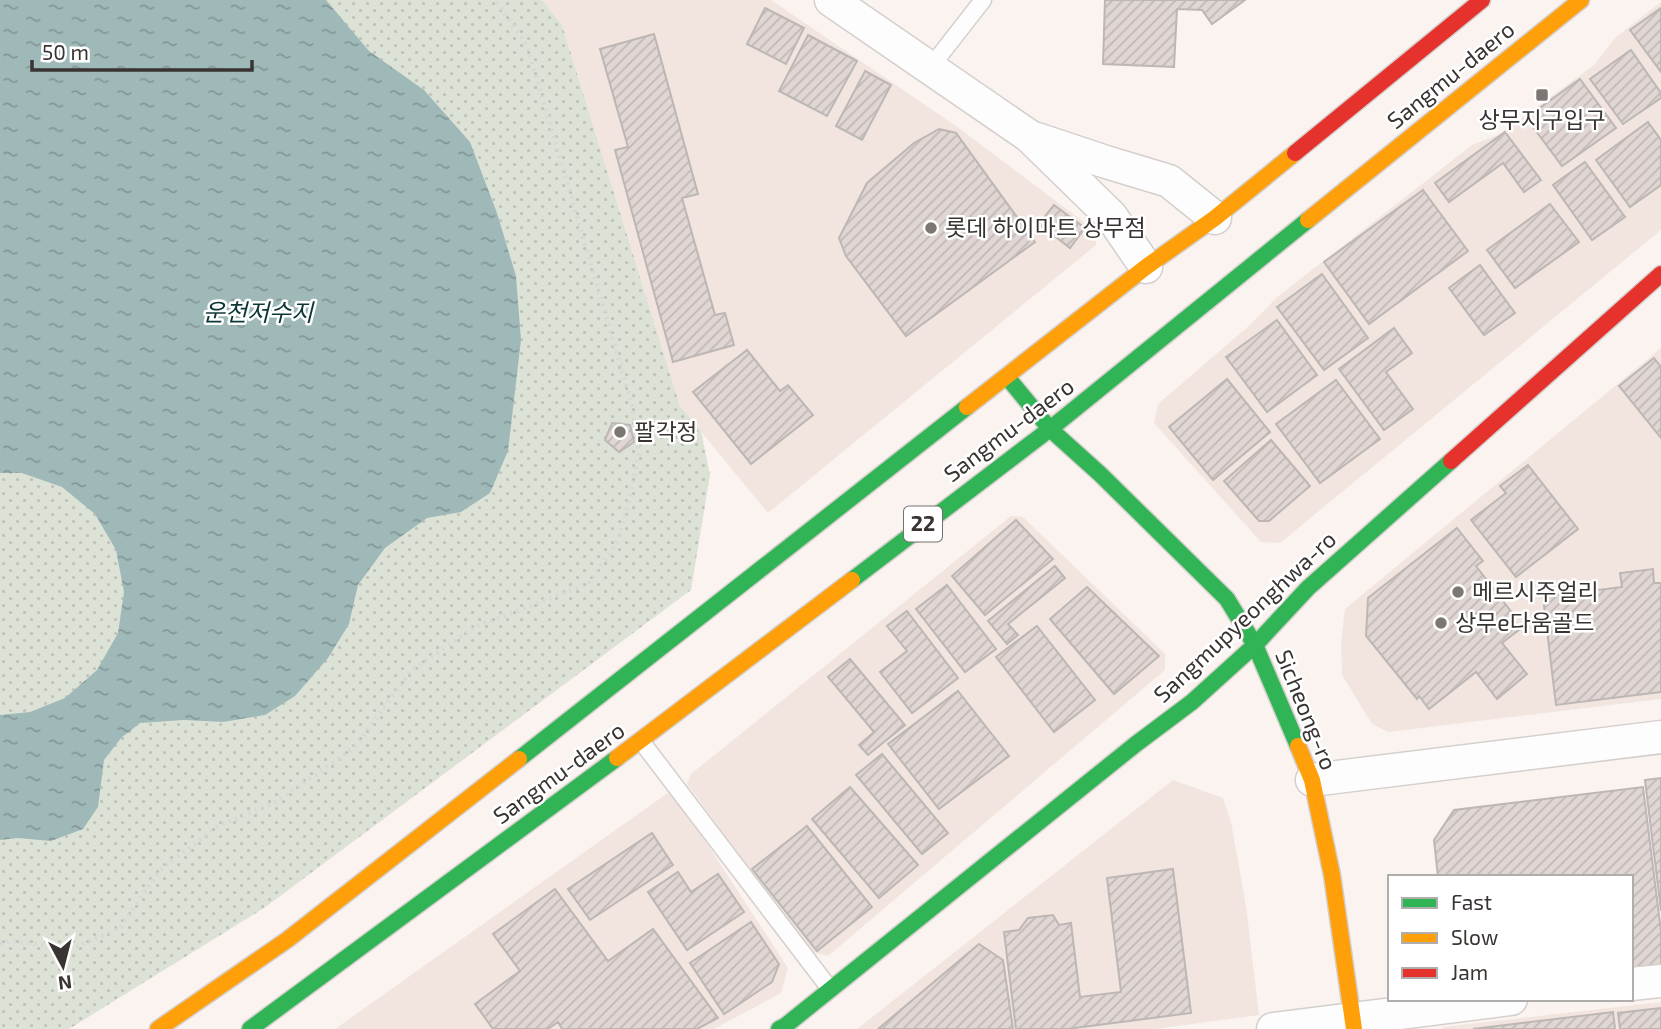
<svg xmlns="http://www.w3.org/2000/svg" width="1661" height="1029" font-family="'Exo 2','Noto Sans KR',sans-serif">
	<defs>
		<pattern id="green-dots" width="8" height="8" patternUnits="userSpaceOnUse" patternTransform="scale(1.75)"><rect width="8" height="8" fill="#dde2d7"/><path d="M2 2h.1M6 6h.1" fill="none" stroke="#bec2b9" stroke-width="1.8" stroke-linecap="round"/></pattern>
		<pattern id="water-ripples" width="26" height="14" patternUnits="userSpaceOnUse" patternTransform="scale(1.75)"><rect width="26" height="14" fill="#9fb9b9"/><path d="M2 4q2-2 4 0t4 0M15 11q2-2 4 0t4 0" fill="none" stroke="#839797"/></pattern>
		<pattern id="building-hatch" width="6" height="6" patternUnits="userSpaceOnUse" patternTransform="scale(1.75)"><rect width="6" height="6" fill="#e0d6d3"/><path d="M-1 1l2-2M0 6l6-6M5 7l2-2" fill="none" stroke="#c1b8b6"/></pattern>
	</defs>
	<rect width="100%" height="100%" fill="#faf3f0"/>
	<g fill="#f2e5df">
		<polygon points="542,0 771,0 956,126 1097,232 1096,245 768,513 680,406 562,25"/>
		<polygon points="1661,2 1661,230 1280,543 1261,542 1154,423 1158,404 1251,324 1276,298 1472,145 1500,134 1594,65 1615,38"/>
		<polygon points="1661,348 1661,699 1388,732 1372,724 1342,675 1341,642 1345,609"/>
		<polygon points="1011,516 1023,517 1165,654 1165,670 828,956 811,952 687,784 691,774"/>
		<polygon points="1173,780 1223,798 1231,822 1246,906 1259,1015 1155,1029 857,1029"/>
		<polygon points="672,790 788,968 781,993 714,1029 335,1029"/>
		<polygon points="1661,1002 1661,1029 1443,1029 1443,1027"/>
	</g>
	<polygon fill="url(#green-dots)" points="0,0 542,0 562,25 680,406 701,431 710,475 691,590 264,908 69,1029 0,1029"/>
	<polygon fill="url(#water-ripples)" points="0,0 326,0 369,51 424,90 470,142 497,213 516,276 521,340 508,451 490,493 461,512 427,518 385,548 358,585 349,624 328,658 295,696 265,715 223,722 184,720 140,723 121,738 104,760 98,807 83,829 51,841 18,838 0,840 0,715 30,712 65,698 97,670 118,633 124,592 116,550 95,514 62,487 22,473 0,473"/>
	<g fill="url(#building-hatch)" stroke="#bcb7b5" stroke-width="2">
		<polygon points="1105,0 1245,0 1212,24 1202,10 1177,9 1174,67 1103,64"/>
		<polygon points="765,8 804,28 786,64 747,44"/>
		<polygon points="1661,8 1661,72 1630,30"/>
		<polygon points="654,34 698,194 682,198 715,315 725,313 734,345 673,362 615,150 628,147 600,49"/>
		<polygon points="808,35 857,61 827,116 779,91"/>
		<polygon points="1631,50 1661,93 1661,98 1623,124 1590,79"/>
		<polygon points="865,71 891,85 862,140 836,126"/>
		<polygon points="1580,79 1616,128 1562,166 1533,127 1541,121 1534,112"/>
		<polygon points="1648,122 1661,140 1661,185 1630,207 1596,160"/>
		<polygon points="939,129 956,133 1035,242 906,336 846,256 839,238 867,183 914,143"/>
		<polygon points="1505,132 1541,180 1524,192 1503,163 1449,202 1435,183"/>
		<polygon points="1585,162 1625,217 1592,240 1553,185"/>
		<polygon points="1423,190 1468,251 1369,324 1324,262"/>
		<polygon points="1550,204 1579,242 1515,288 1487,250"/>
		<polygon points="1054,205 1085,228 1070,248 1039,224"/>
		<polygon points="1480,265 1515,313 1484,335 1449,288"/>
		<polygon points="1322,274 1368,338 1324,370 1277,307"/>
		<polygon points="1277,320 1317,375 1267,412 1226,357"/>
		<polygon points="1394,328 1412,353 1386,372 1413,409 1384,430 1339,369"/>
		<polygon points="747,350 780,391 788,385 813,415 751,464 693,392"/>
		<polygon points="1654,358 1661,367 1661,438 1619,386"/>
		<polygon points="1227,379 1270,432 1213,480 1169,427"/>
		<polygon points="1336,380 1380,439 1320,483 1276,424"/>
		<polygon points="612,423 630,425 634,442 619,452 605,440"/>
		<polygon points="1271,440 1310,486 1269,521 1259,521 1224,481"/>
		<polygon points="1528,465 1578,529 1516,577 1471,520 1506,493 1500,486"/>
		<polygon points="1016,520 1053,559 985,615 952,576"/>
		<polygon points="1457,528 1483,561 1476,566 1513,614 1510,616 1520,629 1502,643 1527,674 1497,699 1476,672 1429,709 1419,696 1417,699 1366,636 1368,598"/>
		<polygon points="1055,566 1065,578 1008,624 1018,635 1007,644 988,621"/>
		<polygon points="1653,569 1654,583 1661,583 1661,692 1556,705 1543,597 1622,587 1620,573"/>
		<polygon points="947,585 996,649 965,672 916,609"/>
		<polygon points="1087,587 1159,656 1114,694 1050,619"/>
		<polygon points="907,611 958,678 912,713 880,672 907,651 887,626"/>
		<polygon points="1037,626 1095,700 1054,732 996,657"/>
		<polygon points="850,659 905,725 868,755 859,745 874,732 828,677"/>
		<polygon points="958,691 1009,756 939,809 888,744"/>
		<polygon points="882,754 948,833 922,854 856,775"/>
		<polygon points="1661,778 1661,911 1645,780"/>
		<polygon points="850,787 918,865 879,898 812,819"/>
		<polygon points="1643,787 1661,931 1661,969 1631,972 1631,877 1438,877 1434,840 1454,810"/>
		<polygon points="807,826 872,907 817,951 752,869"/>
		<polygon points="652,833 673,865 590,920 568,889"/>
		<polygon points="1173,869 1191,1013 1067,1029 1016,1029 1004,932 1019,930 1028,918 1053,915 1059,925 1071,923 1080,997 1121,992 1107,878"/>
		<polygon points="678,872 691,892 718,874 744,912 687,950 648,892"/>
		<polygon points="555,889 608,961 653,929 718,1018 697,1029 562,1029 558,1022 548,1029 493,1029 475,1004 520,971 493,934"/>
		<polygon points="751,922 779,964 772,982 724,1014 690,963"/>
		<polygon points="979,944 1003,960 1013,1029 878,1029"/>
		<polygon points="1661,1008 1661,1029 1620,1029 1618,1013"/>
		<polygon points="1613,1012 1615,1029 1473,1029"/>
	</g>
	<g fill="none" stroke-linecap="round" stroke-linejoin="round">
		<defs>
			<g id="lane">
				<polyline points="930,68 983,0"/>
				<polyline points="641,741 830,989"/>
			</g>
			<g id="street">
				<polyline points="831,0 1029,136 1111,216 1146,267"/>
				<polyline points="1037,139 1106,162 1169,181 1215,218"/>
				<polyline points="1312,780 1661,737"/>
				<polyline points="1631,984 1661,981"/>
				<polyline points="1273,1029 1511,999"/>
			</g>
			<g id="fast">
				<polyline points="1007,377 1050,429 1100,474 1227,599 1255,645 1298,746"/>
				<polyline points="852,580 1050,429 1308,220"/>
				<polyline points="519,759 967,407"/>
				<polyline points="250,1029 617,758"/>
				<polyline points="779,1029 785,1026 1136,744 1192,702 1255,645 1308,588 1451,461"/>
			</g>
			<g id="slow">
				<polyline points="1308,220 1581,0"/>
				<polyline points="967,407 1146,267 1215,218 1295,153"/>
				<polyline points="1298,746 1312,780 1332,875 1354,1029"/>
				<polyline points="617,758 852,580"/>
				<polyline points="158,1029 287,940 519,759"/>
			</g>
			<g id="jam">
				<polyline points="1295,153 1482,0"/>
				<polyline points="1451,461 1661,274"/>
			</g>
		</defs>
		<use href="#lane" stroke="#d4cfcc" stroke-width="19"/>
		<use href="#street" stroke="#d4cfcc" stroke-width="35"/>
		<use href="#fast" stroke="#d4cfcc" stroke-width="19"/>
		<use href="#slow" stroke="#d4cfcc" stroke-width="19"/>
		<use href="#jam" stroke="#d4cfcc" stroke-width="19"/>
		<polyline stroke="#d8d6d6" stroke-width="4.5" stroke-dasharray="2 5" stroke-linecap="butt" points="0,944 10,941 74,948 121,927 159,871 218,826 274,803 354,748 411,671 475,627 588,584 618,541 629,500 639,453 632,405 527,45 495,0"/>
		<use href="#lane" stroke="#fefdfd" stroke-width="16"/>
		<use href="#street" stroke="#fefdfd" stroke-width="32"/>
		<use href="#fast" stroke="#30b455" stroke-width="16"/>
		<use href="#slow" stroke="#ff9f0a" stroke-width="16"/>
		<use href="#jam" stroke="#e5322d" stroke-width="16"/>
	</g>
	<g fill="#7d7774" stroke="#fff" stroke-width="2.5">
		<rect x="1535" y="88" width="14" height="14" rx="3.5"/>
		<circle cx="931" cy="228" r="7"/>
		<circle cx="620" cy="432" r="7"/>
		<circle cx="1458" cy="592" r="7"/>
		<circle cx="1441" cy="623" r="7"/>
	</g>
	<g text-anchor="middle" stroke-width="5" stroke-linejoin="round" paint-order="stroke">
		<rect fill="#fff" stroke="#747170" stroke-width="2" x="904" y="506.5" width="38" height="35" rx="5"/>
		<g font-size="21" font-weight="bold" fill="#393432">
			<text x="923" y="531">22</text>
		</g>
		<g font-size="23" fill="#393432" stroke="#fff">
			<text transform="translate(1451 75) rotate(-39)" y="8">Sangmu-daero</text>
			<text transform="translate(1009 430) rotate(-37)" y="8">Sangmu-daero</text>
			<text transform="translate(1245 617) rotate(-43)" y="8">Sangmupyeonghwa-ro</text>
			<text transform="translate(1306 710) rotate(68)" y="8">Sicheong-ro</text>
			<text transform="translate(559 773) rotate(-36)" y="8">Sangmu-daero</text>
		</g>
		<g font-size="23" fill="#393432" stroke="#fff" text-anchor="start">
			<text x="1542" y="128" text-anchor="middle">상무지구입구</text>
			<text x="945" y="236">롯데 하이마트 상무점</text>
			<text x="634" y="440">팔각정</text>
			<text x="1472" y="600">메르시주얼리</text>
			<text x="1455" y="631">상무e다움골드</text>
		</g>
		<g font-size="24" font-style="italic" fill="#0c3536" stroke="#fff">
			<text x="258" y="321">운천저수지</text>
		</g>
	</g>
	<rect x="1388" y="875" width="245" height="126" fill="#ffffff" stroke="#b0aead" stroke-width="2"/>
	<rect x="1402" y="898" width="35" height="10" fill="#30b455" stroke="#b0aead" stroke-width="2"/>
	<text x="1451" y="910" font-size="21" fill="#393432">Fast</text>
	<rect x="1402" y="933" width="35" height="10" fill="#ff9f0a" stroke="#b0aead" stroke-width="2"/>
	<text x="1451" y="945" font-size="21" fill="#393432">Slow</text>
	<rect x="1402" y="968" width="35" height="10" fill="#e5322d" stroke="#b0aead" stroke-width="2"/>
	<text x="1451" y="980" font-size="21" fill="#393432">Jam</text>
	<g transform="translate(63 966) rotate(173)" stroke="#ffffff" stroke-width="5" paint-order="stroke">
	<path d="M0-5L12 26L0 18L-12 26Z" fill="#393432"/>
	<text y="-10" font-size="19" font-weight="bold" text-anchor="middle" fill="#393432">N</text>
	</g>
	<path d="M32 60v10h220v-10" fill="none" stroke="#393432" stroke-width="3.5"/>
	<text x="42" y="60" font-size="21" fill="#393432" stroke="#ffffff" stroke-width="5" paint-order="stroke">50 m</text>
</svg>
